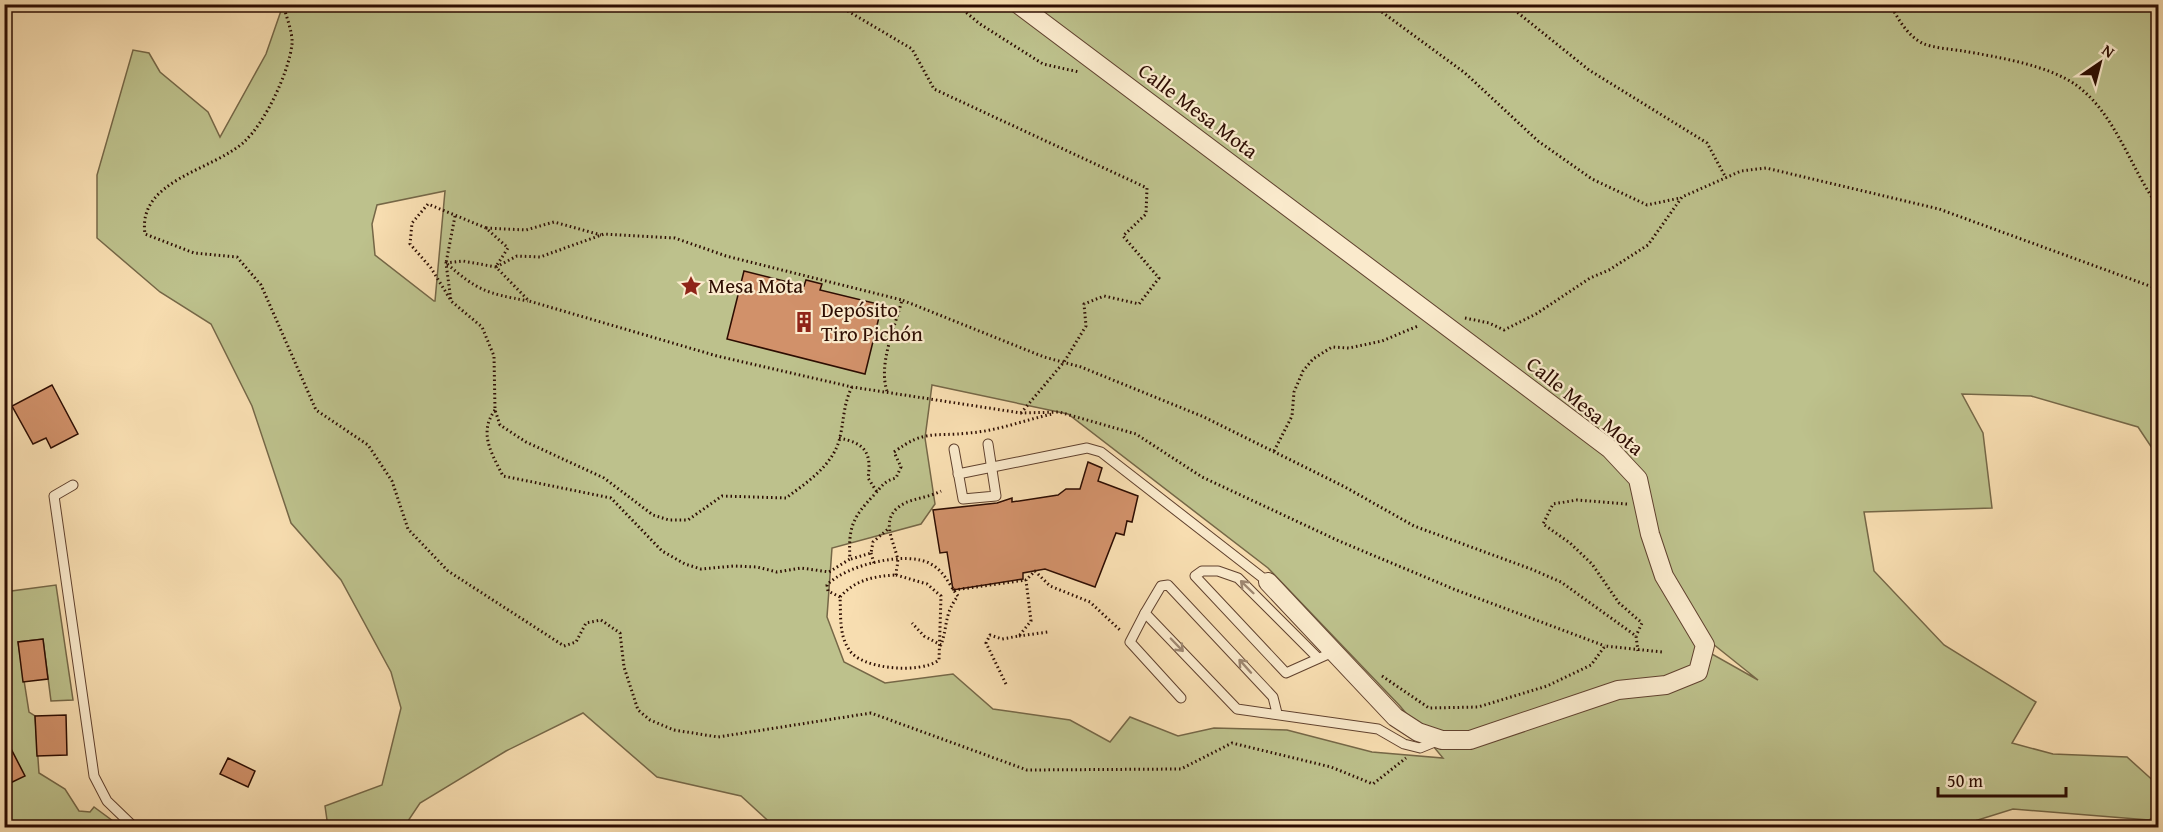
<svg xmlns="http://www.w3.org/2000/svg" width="2163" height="832" font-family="'Gentium Book Plus',serif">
	<rect width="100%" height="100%" fill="#f8deb1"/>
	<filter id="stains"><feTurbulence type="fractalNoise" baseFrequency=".00333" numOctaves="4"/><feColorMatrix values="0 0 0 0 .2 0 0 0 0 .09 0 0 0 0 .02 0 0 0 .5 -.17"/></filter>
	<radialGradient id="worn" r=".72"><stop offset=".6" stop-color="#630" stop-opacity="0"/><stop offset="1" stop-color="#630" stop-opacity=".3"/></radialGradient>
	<g fill="#bdc18c" stroke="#756747" stroke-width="1.5" fill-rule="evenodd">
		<path d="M 283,5 L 2158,5 L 2158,457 L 2138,427 L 2031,396 L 1962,394 L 1983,433 L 1992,508 L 1864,512 L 1874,571 L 1944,645 L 2036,702 L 2012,743 L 2053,754 L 2127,757 L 2158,785 L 2158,815 L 2149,820 L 2013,809 L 1965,824 L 1971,828 L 775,827 L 741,796 L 657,777 L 583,713 L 506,751 L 420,803 L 404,827 L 328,827 L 325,806 L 382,785 L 401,708 L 391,672 L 341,580 L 291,523 L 252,406 L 211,324 L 160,292 L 97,238 L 97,175 L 133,50 L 149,53 L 160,72 L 208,112 L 220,137 L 266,54 ZM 445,191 L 435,301 L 434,301 L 375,255 L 372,224 L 377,205 ZM 932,385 L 1068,414 L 1268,568 L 1400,706 L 1443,758 L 1372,752 L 1287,730 L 1214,728 L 1178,736 L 1130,717 L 1110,742 L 1070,720 L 993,709 L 953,674 L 885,683 L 844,662 L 827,617 L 832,548 L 921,524 L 935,504 L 925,438 ZM 1698,632 L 1758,680 L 1694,644 Z"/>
		<polygon points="56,585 73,700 51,701 43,639 18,642 29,712 35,716 39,773 65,789 79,811 90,812 94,807 121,827 101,827 89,822 86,827 5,827 4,592"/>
	</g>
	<g fill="#d1916a" stroke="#2d0d02" stroke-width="1.5">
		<polygon points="744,271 804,286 806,280 822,284 820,290 882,305 865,374 727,339"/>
		<polygon points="52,385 78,434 51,448 46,438 33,444 12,406"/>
		<polygon points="1088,462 1102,468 1098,481 1138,496 1132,522 1127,521 1124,535 1116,533 1095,587 1045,569 1023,573 1023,579 953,590 947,552 940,553 933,510 997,503 1012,498 1012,502 1058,495 1066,489 1080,489"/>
		<polygon points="43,639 48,679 23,682 18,642"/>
		<polygon points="66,715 67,755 37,756 35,716"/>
		<polygon points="4,735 25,776 4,786"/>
		<polygon points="228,758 255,771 248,787 220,774"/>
	</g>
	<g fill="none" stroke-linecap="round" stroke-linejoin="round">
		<defs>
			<g id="service">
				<polyline points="954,449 963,499 996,496 988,444"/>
				<polyline points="958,474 1087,448 1101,452 1268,582"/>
				<polyline points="73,485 54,496 94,776 107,801 135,828"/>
				<polyline points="1145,613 1130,642 1181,698"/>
				<polyline points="1318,658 1238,578 1218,571 1202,571 1195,576 1286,673 1333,652"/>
				<polyline points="1277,713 1273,697 1168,585 1161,586 1145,613 1237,709 1378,729 1404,744 1420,748 1437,741"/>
			</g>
			<polyline id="minor" points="1018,4 1610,449 1638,479 1650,534 1664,576 1705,645 1698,672 1666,685 1618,690 1470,740 1442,740 1418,732 1395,717 1268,582"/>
		</defs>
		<use href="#service" stroke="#60412e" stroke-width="11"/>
		<use href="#minor" stroke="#60412e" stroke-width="20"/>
		<g stroke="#2d0d02" stroke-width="3" stroke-dasharray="1.5 3" stroke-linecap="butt">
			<path d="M 283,4 C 286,16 293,33 292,44 C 289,72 265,123 244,142 C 212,171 137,180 145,234 L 194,253 L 237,257 L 261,285 L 316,410 L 368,445 L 392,481 L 408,529 L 448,571 L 564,646 L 576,642 L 586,623 L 601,620 L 620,633 L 624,667 L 638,710 L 650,720 L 674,730 L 718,737 L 871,713 L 1027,770 L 1181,769 L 1232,743 L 1331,767 L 1373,784 L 1406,758"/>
			<polyline points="836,4 912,49 934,89 1147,188 1146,214 1123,236 1159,278 1139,304 1104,296 1084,304 1086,326 1064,362 1021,413"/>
			<polyline points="956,4 980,24 1043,64 1079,72"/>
			<polyline points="1371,4 1465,73 1538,141 1592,179 1647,205 1680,198"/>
			<polyline points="1507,4 1589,70 1707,143 1726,178"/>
			<polyline points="1716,4 1722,8 1738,4"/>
			<path d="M 1890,4 C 1898,19 1907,35 1922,43 C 1933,48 1950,49 1963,51 C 1997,57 2048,65 2076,85 C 2116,114 2130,168 2158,206"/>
			<path d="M 455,216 L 446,263 C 478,291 486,293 528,301"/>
			<polyline points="486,228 526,230 554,222 601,235"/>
			<polyline points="496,267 517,256 540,257 604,234 675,238 726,256 902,300"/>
			<polyline points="450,299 431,268 410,244 412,223 428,204 486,228 508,248 497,265"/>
			<polyline points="1465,318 1489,323 1504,330 1536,314 1590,278 1609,270 1648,245 1682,197 1741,171 1766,168 1939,209 2158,289"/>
			<path d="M 852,387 C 843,404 844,423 839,441 C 831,467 806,483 786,498 L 722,496 L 688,520 L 669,520 L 653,515 L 604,478 L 526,442 L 500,425 L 495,410 L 494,356 L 482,327 L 451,301 L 446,263 L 463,261 L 496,267 L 529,301 L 717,356 L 852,387 L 1021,413 L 1059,412 L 1136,434 L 1202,477 L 1339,541 L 1456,590 L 1605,646"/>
			<path d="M 887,391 C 878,364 895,327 902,300 L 1044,357 L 1081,367 L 1204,417 L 1345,487 L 1414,526 L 1531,569 L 1561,582 L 1636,636 L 1638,651"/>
			<path d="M 495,410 C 478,433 492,454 503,476 L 611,498 L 662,551 L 685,564 L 701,569 L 734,566 L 757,567 L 777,572 L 801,568 L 829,572 L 850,559 C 848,527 853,517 874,495 C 882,486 884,481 896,478 L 901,467 L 894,452 C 925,429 934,437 969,433 C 997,431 1025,420 1052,414"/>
			<path d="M 839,438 C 865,443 872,453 868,478 L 877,492"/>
			<polyline points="1274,451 1292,416 1294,392 1303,371 1313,359 1332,347 1349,348 1382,341 1418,326"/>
			<polyline points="1627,504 1577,500 1553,504 1543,524 1570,543 1592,564 1619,603 1642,623 1636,636"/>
			<polyline points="871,553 874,563"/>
			<polyline points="851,559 871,553 873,542 888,529"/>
			<path d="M 896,575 L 927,584 L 941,596 L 939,660 C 921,674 859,670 848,648 C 839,633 841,615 840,597 C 855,580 874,576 896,575 Z"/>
			<path d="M 896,575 C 896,569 899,562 897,556 C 891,535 880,516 905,503 C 916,498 930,497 941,491"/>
			<polyline points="954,590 1026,580"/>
			<path d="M 840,597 L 828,591 L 827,585 C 846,565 907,550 931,564 C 945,572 949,585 958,596 C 944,614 948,625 941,645 L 924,636 L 912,623"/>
			<polyline points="1019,636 1048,632"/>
			<polyline points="1382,676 1429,708 1478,707 1547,686 1591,665 1605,646 1662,652"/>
			<polyline points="1006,684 986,643 990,635 1002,639 1019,636 1031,621 1026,580 1035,571 1050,586 1090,602 1121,631"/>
		</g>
		<use href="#service" stroke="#faeacc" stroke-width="9"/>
		<use href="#minor" stroke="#faeacc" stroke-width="18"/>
	</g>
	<defs><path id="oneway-shaft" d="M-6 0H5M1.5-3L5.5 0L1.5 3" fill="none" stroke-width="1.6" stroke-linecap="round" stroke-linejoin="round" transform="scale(1.5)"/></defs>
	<g stroke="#9e8771">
		<use href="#oneway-shaft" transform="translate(1247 587) rotate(-136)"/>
		<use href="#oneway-shaft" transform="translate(1177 645) rotate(46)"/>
		<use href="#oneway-shaft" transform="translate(1245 666) rotate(-132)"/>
	</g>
	<defs>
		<symbol id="sight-bare" viewBox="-9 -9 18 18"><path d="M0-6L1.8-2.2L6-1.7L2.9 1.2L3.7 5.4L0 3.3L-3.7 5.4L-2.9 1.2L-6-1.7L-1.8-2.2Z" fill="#8f2418" stroke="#faeacc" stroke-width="2.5" paint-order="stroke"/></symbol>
		<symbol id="building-bare" viewBox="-9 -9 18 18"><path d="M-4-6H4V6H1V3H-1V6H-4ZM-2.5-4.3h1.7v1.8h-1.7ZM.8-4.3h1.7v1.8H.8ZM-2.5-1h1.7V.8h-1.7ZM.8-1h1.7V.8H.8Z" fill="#8f2418" stroke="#faeacc" stroke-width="2.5" paint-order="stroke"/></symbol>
	</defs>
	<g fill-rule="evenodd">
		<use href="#sight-bare" x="676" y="271" width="30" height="30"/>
		<use href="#building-bare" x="789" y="307" width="30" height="30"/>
	</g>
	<g text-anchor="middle" stroke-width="4.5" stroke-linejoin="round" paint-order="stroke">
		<g font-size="21" fill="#2d0d02" stroke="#faeacc">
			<text transform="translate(1198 111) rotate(37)" y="7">Calle Mesa Mota</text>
			<text transform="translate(1585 406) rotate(39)" y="7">Calle Mesa Mota</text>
		</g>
		<g font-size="21" fill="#2d0d02" stroke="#faeacc" text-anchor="start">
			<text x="708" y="293">Mesa Mota</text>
			<text x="821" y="317">Depósito<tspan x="821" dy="24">Tiro Pichón</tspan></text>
		</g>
	</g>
	<rect width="2163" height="832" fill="none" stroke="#f8deb1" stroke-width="24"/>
	<rect x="6" y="6" width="2151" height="820" fill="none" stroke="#2d0d02" stroke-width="3"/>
	<rect x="12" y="12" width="2139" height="808" fill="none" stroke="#2d0d02" stroke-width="1.5"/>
	<g transform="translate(2100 63) rotate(35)" stroke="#faeacc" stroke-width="4.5" paint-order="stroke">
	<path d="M0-4.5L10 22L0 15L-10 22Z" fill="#2d0d02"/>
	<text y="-9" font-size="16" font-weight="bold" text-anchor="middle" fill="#2d0d02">N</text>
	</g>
	<path d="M1938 787v9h128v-9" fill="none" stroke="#2d0d02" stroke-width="3"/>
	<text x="1947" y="787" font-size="18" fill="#2d0d02" stroke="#faeacc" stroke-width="4.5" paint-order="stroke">50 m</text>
	<rect width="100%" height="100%" filter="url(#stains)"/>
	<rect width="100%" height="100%" fill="url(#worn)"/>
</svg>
